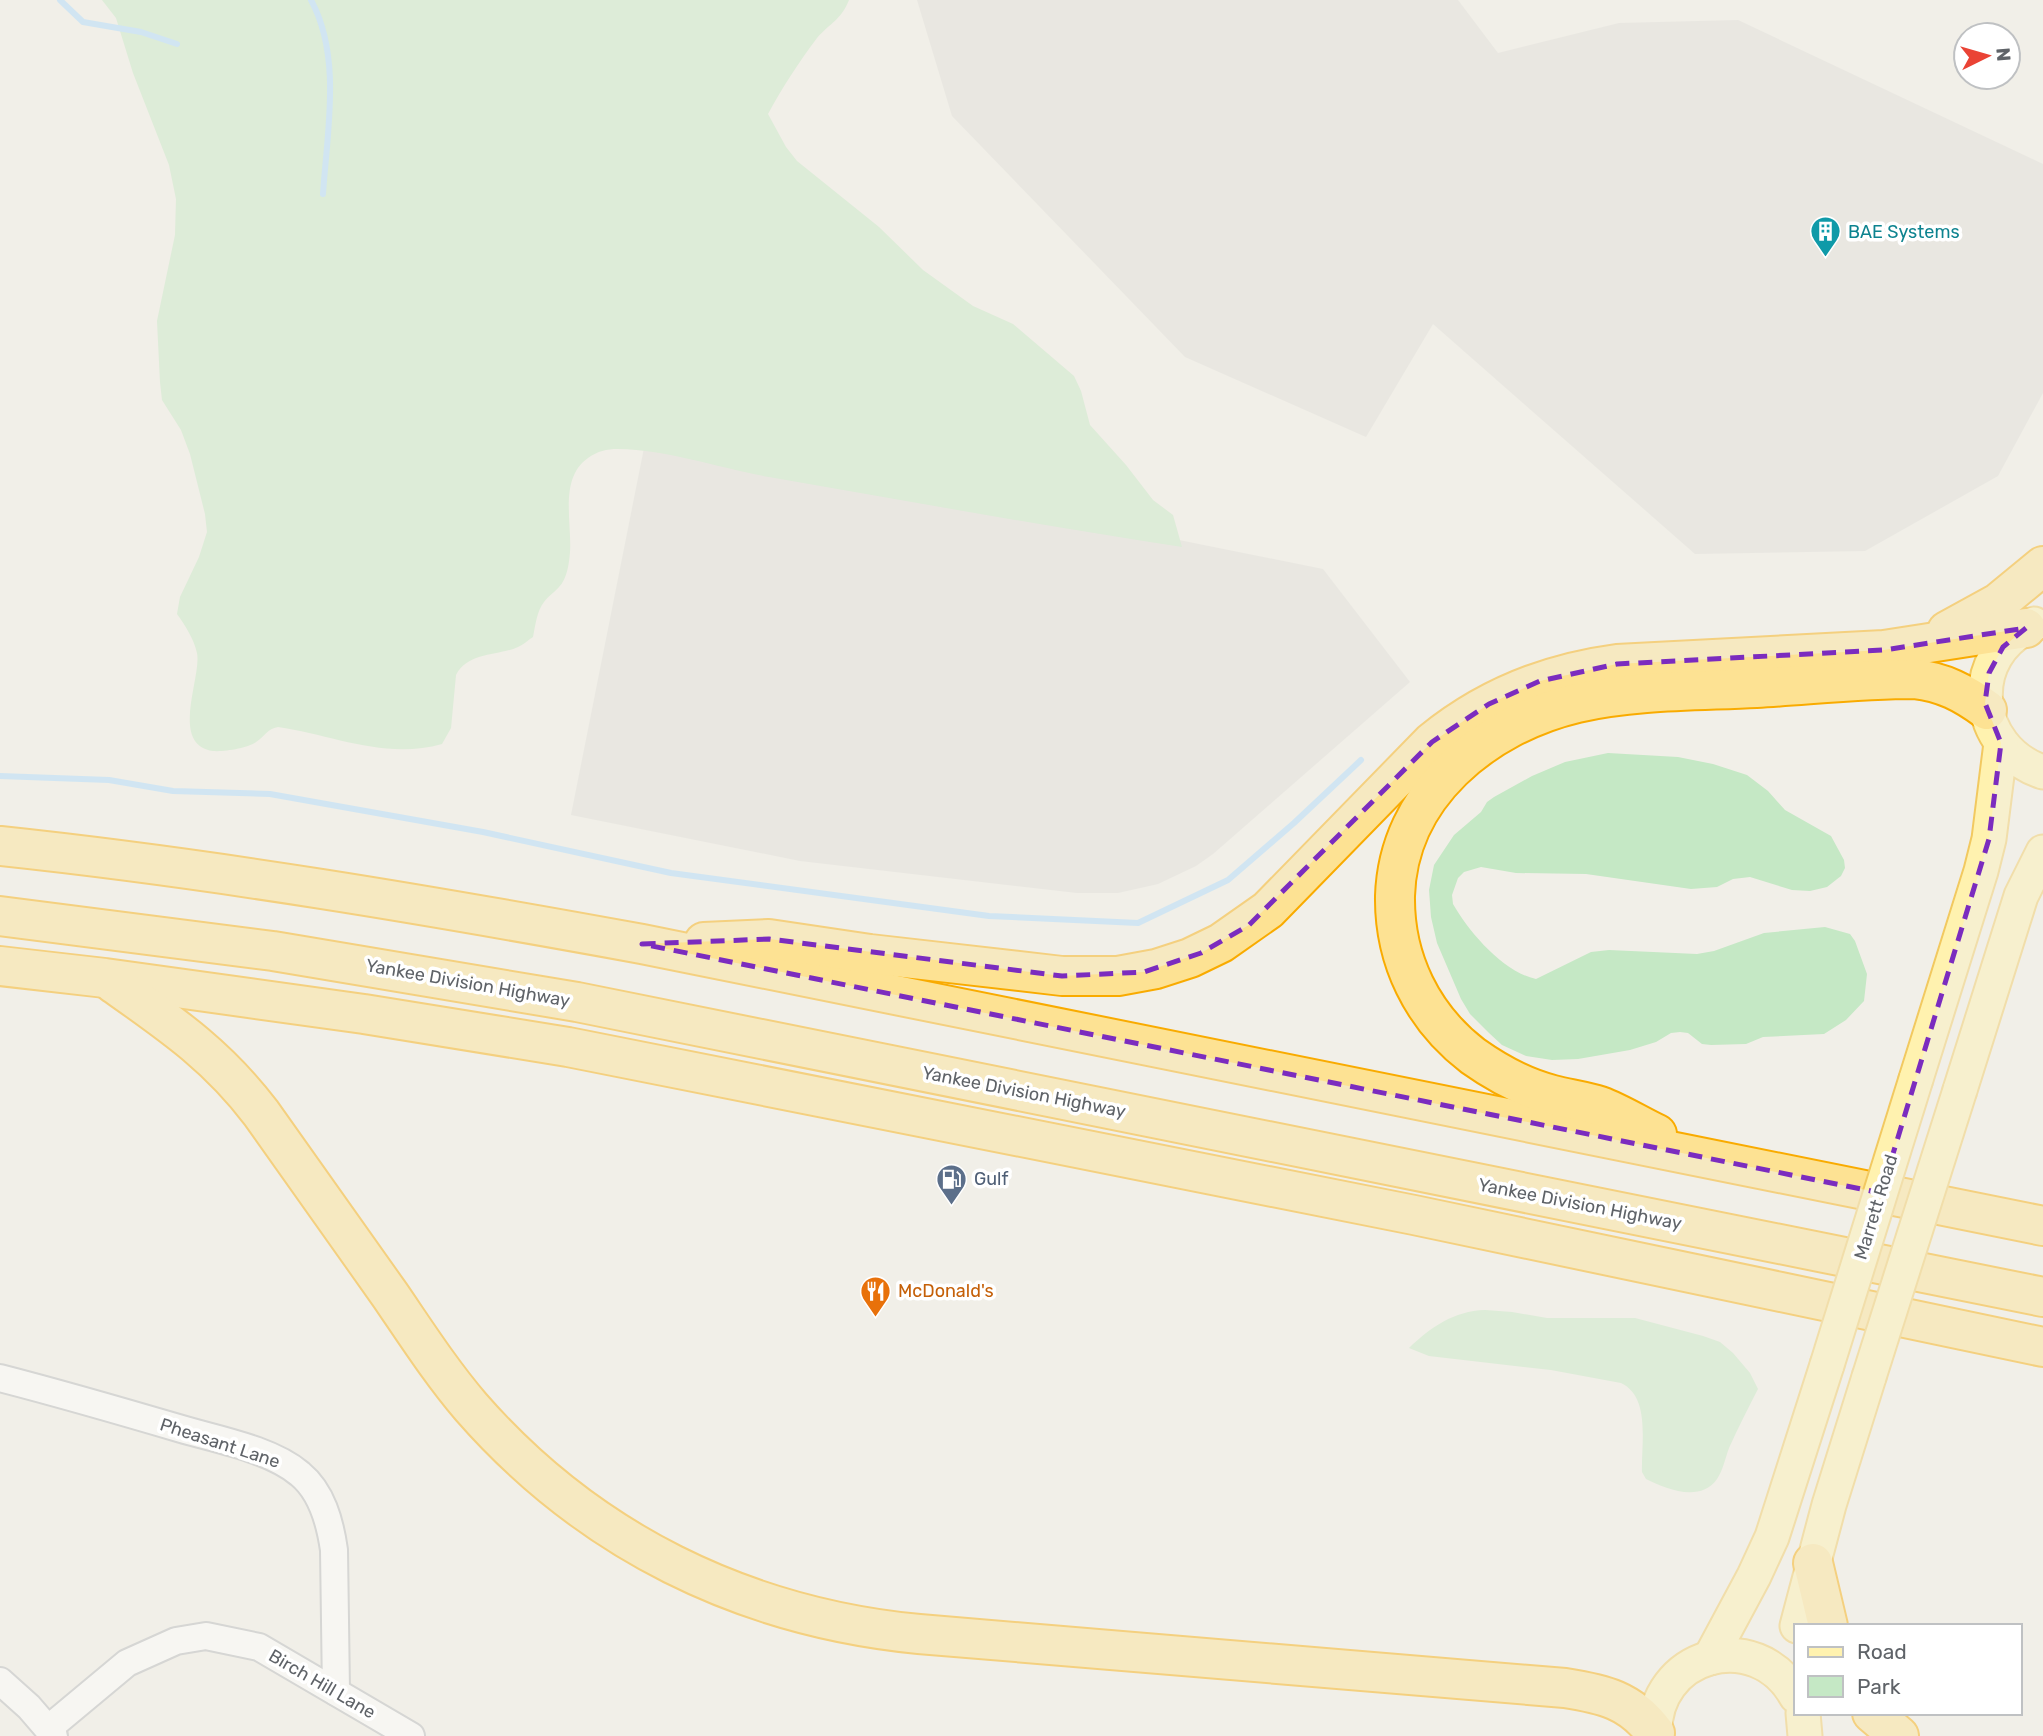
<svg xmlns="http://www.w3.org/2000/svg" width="2043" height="1736" font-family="Rubik,sans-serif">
	<rect width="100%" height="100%" fill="#f1efe8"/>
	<g fill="#e0deda">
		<polygon points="917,0 1458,0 1498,53 1619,23 1738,20 2043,164 2043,393 1998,476 1865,551 1695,554 1433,324 1366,437 1185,357 952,116"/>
		<polygon points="647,433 1323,569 1410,682 1213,854 1196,866 1158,884 1118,893 1077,893 800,861 571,815"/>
	</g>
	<g fill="#c5e8c5">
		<path d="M 102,0 L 849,0 C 841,20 830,23 817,38 C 799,62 782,88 768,114 L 786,147 L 797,161 L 879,227 L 923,270 L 973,306 L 1013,324 L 1074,376 L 1081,391 L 1090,425 L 1126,465 L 1153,500 L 1173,515 L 1182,547 C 1044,526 907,501 769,477 C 719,468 669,450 618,449 C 606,449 598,451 588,458 C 559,478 572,522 570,552 C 569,564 567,579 559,587 C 554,593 548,596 544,602 C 537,610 535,627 533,637 C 528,640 523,645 518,647 C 498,656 468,652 456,675 L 451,728 L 442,744 C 385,760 333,735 278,727 C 267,729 265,736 256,742 C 248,748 224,752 213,751 C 169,745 202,677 197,653 C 194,639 185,625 177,614 L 180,597 L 199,557 L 207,532 L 205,514 L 190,454 L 181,430 L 162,400 L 160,382 L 157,321 L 175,235 L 176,199 L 169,165 L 133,73 L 116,18 Z"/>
		<path d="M 1608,753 L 1678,757 L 1713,764 L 1747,775 L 1768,791 L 1785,810 L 1831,836 L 1844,860 L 1845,868 L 1841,876 L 1827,887 L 1810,891 L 1792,890 L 1750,877 L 1733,879 L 1717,887 L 1691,889 L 1586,874 L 1516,873 L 1481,867 L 1464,872 L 1458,878 L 1452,895 L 1453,904 C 1469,932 1503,972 1536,979 L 1591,952 L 1609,950 L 1697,954 L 1714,951 L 1764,933 L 1825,927 L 1850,934 L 1855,941 L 1867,974 L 1864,1001 L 1846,1020 L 1824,1034 L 1763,1037 L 1746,1044 L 1711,1045 L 1702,1044 L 1688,1033 L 1680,1032 L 1671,1033 L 1656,1042 L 1630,1050 L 1578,1059 L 1552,1060 L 1526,1056 L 1502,1045 L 1489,1033 L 1470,1014 L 1461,999 L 1437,943 L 1431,917 L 1429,890 L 1434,865 L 1454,835 L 1481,812 L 1487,802 L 1494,797 L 1532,776 L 1565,762 Z"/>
		<path d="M 1485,1310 L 1512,1312 L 1547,1318 L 1635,1318 L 1703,1336 L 1720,1342 L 1733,1353 L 1750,1373 L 1758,1389 C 1748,1408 1738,1428 1729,1448 C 1725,1459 1723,1470 1717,1479 C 1700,1503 1666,1489 1646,1479 L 1642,1472 C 1641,1444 1651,1397 1621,1383 L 1551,1370 L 1429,1356 L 1409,1348 C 1431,1327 1454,1311 1485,1310 Z"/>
	</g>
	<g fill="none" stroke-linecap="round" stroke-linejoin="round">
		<g stroke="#aadaff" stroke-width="6">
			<polyline points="60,0 83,22 141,32 177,44"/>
			<path d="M 311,0 C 342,57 327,132 323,194"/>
			<polyline points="0,776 109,780 173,791 270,794 483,832 671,873 989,916 1138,923 1228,880 1294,823 1361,760"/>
		</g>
		<defs>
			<g id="minor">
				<path d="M 0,1378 C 62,1394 124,1412 185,1430 C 220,1440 272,1450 300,1474 C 322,1492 330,1522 334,1550 L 336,1692"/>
				<polyline points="0,1681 29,1707 54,1736"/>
				<polyline points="49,1728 127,1663 176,1641 206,1636 259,1647 411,1736"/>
			</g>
			<g id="major">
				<path d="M 2034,624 C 1963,654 1973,749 2043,772"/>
				<polyline points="1916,1079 1981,871 1989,839 2001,743"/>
				<polyline points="1960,1090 2021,896 2043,852"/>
				<polyline points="1797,1626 1829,1505 1869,1377"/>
				<polyline points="1710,1658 1754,1576 1772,1537 1827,1365"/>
				<polyline points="1803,1713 1805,1736"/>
				<path d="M 1655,1736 C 1651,1654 1756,1624 1796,1696"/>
			</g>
			<g id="highway">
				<polyline points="1947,631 1998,603 2043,566"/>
				<path d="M 0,846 C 216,869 428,905 642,944 L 2043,1226"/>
				<polyline points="0,916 273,951 577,1002 2043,1297"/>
				<path d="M 704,942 L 769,939 L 870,954 L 1062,976 L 1118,976 L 1156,969 L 1190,958 L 1221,943 L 1268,910 L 1432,742 C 1486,698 1549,673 1617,664 L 1884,650 L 2026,628"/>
				<polyline points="0,966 105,978 364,1014 568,1047 1414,1215 2043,1347"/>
				<path d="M 113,983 C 171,1024 217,1055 261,1113 C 304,1174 347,1235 390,1295 C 416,1333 441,1372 471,1407 C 588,1541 743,1617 919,1634 L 1565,1688 C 1603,1694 1631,1700 1655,1733"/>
				<path d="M 1657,1134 C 1638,1125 1619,1113 1600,1106 C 1585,1101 1569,1099 1553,1095 C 1525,1088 1497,1073 1473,1056 C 1422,1017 1394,959 1395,896 C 1398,795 1484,725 1577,703 C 1635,690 1697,691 1756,688 C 1809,685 1862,679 1915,679 C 1943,682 1964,693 1987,710"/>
				<polyline points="1813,1563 1828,1626"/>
				<polyline points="1872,1713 1899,1736"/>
			</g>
		</defs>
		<use href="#minor" stroke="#b5b8bc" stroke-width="30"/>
		<use href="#major" stroke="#f2c960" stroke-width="37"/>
		<use href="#highway" stroke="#f9ab00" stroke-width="42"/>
		<use href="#minor" stroke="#fff" stroke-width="26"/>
		<use href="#major" stroke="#fff2af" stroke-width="33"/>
		<use href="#highway" stroke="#fde293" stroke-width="38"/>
		<defs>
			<g id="major-bridge">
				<polyline points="1827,1365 1916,1079"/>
				<polyline points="1869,1377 1960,1090"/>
			</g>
		</defs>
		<use href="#major-bridge" stroke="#f2c960" stroke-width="37" stroke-linecap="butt"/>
		<use href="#major-bridge" stroke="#fff2af" stroke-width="33"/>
	</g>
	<path d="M0 0H2043V1736H0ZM 2026,628 L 2003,647 L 1989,673 L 1985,703 L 2001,743 L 1989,839 L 1881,1193 L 642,944 L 769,939 L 1062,976 L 1144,972 L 1201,953 L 1249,925 L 1432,742 L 1489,704 L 1540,681 L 1617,664 L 1884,650 Z" fill="#f1efe8" fill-opacity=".55" fill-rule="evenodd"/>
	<path fill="none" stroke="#7b2cbf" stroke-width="5" stroke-dasharray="14 9" stroke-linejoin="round" d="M 2026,628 L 2003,647 L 1989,673 L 1985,703 L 2001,743 L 1989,839 L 1881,1193 L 642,944 L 769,939 L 1062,976 L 1144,972 L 1201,953 L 1249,925 L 1432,742 L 1489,704 L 1540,681 L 1617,664 L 1884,650 Z"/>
	<defs>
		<symbol id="building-pin" viewBox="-11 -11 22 30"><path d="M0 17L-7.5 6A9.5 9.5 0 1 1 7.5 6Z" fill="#0f9aa8" stroke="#fff"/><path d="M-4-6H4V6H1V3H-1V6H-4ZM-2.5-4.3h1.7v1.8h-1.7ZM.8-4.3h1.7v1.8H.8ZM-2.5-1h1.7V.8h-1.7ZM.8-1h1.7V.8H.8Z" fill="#fff"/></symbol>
		<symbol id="fuel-pin" viewBox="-11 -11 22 30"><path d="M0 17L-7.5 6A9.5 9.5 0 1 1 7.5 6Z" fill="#5c6f8a" stroke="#fff"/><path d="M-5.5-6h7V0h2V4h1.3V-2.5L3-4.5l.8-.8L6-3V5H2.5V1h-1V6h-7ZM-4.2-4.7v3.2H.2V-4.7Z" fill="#fff"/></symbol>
		<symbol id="restaurant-pin" viewBox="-11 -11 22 30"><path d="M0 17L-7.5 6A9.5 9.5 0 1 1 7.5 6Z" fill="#e8710a" stroke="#fff"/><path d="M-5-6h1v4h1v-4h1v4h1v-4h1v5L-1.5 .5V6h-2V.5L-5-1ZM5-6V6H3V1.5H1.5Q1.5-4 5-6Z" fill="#fff"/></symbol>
	</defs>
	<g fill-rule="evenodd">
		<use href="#building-pin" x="1808" y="214" width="35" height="47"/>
		<use href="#fuel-pin" x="934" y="1162" width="35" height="47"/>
		<use href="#restaurant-pin" x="858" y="1274" width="35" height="47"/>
	</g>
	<g text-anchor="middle" stroke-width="7" stroke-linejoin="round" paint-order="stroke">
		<g font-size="18" fill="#0d838f" stroke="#fff" text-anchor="start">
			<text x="1848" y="238">BAE Systems</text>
		</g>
		<g font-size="18" fill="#5f6368" stroke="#fff">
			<text transform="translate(468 983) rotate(10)" y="6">Yankee Division Highway</text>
			<text transform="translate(1024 1092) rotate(11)" y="6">Yankee Division Highway</text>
			<text transform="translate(1580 1204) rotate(11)" y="6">Yankee Division Highway</text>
			<text transform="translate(1876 1207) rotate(-73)" y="6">Marrett Road</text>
			<text transform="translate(220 1443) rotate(18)" y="6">Pheasant Lane</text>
			<text transform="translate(322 1684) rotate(30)" y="6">Birch Hill Lane</text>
		</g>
		<g font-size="18" fill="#4e5e75" stroke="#fff" text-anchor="start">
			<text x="974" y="1185">Gulf</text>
		</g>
		<g font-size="18" fill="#c56008" stroke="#fff" text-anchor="start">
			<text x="898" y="1297">McDonald's</text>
		</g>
	</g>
	<rect x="1794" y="1624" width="228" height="91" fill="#ffffff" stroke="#bfc1c3" stroke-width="2"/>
	<rect x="1808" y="1647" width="35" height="10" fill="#fff2af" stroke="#bfc1c3" stroke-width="2"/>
	<text x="1857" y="1659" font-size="21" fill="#5f6368">Road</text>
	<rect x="1808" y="1676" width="35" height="21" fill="#c5e8c5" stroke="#bfc1c3" stroke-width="2"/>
	<text x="1857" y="1694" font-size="21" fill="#5f6368">Park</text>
	<g transform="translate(1987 56) rotate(85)"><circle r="33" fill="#ffffff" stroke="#bfc1c3" stroke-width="2"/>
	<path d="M0-5L12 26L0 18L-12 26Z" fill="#ea4335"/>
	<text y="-10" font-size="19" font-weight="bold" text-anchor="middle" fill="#5f6368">N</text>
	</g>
</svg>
